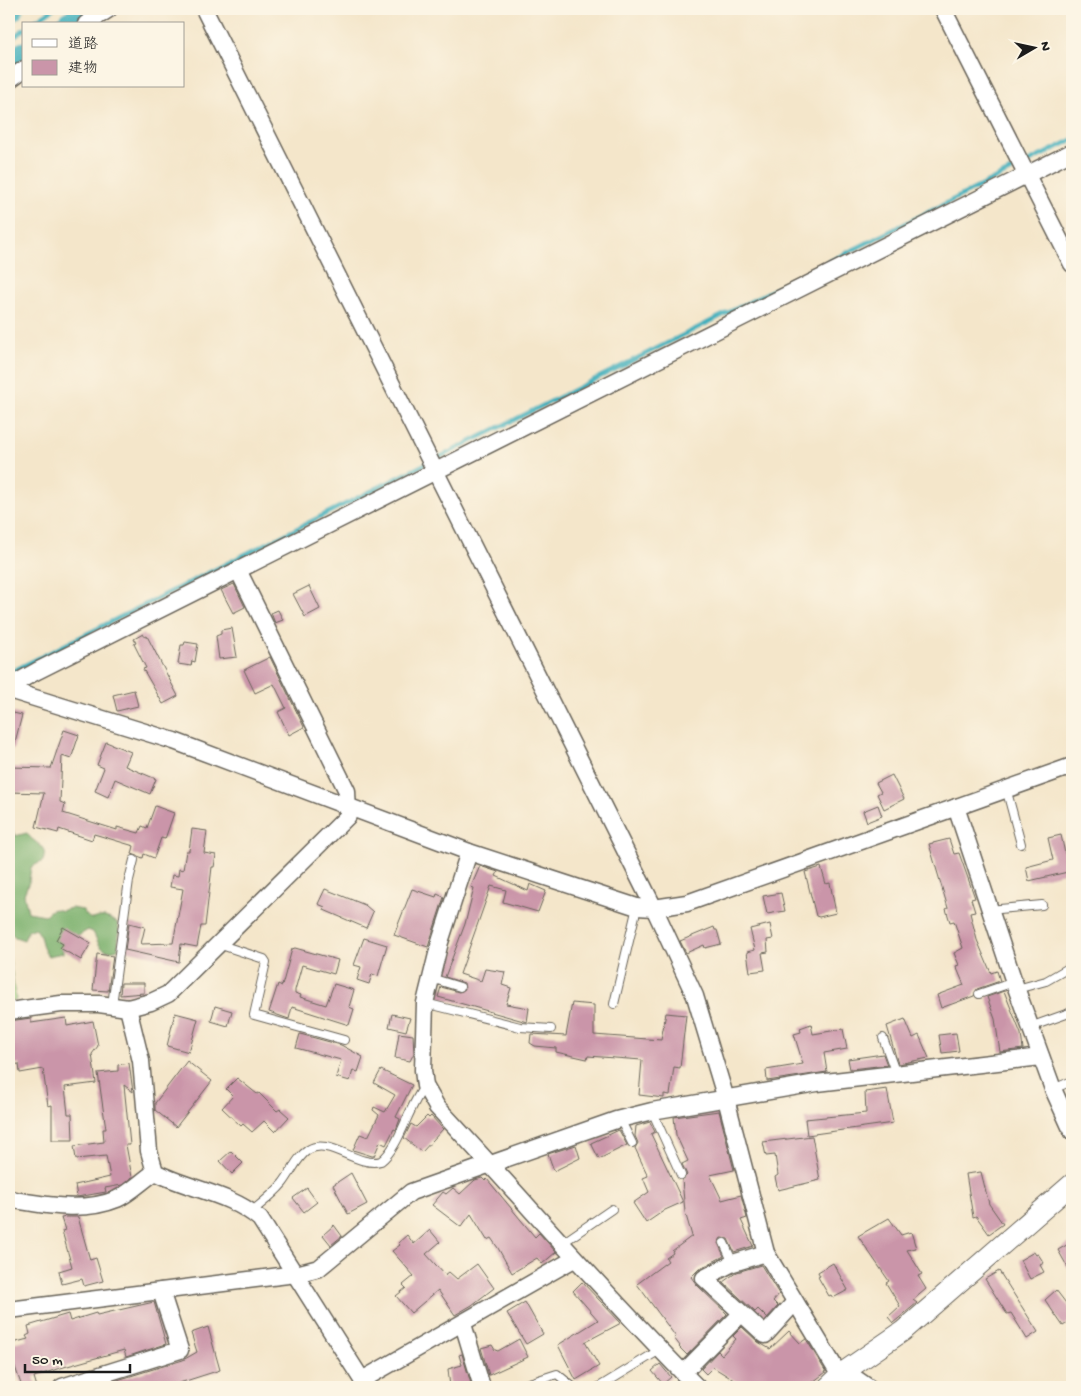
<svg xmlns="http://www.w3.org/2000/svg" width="1081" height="1396" font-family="'Gochi Hand','Klee One',sans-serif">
	<rect width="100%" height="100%" fill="#fcf5e5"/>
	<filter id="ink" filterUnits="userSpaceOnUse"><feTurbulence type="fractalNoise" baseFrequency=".02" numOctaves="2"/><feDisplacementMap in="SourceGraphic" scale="10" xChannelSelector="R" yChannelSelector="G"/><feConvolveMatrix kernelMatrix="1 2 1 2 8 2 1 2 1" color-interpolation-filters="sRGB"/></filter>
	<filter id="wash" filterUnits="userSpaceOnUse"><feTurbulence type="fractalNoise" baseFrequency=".0096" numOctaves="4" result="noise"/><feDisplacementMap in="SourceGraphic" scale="20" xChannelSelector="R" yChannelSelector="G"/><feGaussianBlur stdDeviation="1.12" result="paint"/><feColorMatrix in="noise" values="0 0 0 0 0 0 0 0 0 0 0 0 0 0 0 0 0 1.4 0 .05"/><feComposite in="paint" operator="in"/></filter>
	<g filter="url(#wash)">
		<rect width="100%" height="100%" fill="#f4e6ca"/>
		<polygon fill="#9bce7e" stroke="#5c754d" points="9,954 16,1000 9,1002"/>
		<path fill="#7cb16d" stroke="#4c6644" d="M 9,822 L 15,836 L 27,833 C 34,845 49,844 43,861 L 31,867 L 29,882 L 24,894 L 28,912 L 45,915 C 50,910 54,907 61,911 L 71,908 L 83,910 C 92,926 95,915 105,917 C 109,918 114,921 118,923 L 119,930 L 118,949 C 100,955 99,943 93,932 L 88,930 L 76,937 L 62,939 L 63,953 L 48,956 C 40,947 43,936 35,928 L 28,931 L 24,940 L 15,937 L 9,931 Z"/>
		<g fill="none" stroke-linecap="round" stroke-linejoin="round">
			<g stroke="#40afbc" stroke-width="4.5">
				<polyline points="31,24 53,9"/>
				<polyline points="9,40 24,29"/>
				<polyline points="434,460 1072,140"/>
				<polyline points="9,673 427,463"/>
			</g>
			<g stroke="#40afbc" stroke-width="25">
				<polyline points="9,10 11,9"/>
				<polyline points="69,24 91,9"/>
				<polyline points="9,64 24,54"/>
			</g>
		</g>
		<g id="blocks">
			<g fill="#ca95a9">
				<polygon points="234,584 245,607 233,613 221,590"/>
				<polygon points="309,586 320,609 305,617 293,594"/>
				<polygon points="278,610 283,620 275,623 271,613"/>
				<polygon points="232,628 237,657 219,659 216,636 221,634 221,630"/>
				<polygon points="143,634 145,637 147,636 178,696 163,704 143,669 146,668 134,644 136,643 134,639"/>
				<polygon points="185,642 198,644 195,662 192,661 191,666 178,664 181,645 184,645"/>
				<polygon points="270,657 304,727 289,735 278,712 286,708 274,684 255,693 244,670"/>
				<polygon points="134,690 138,706 117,711 113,695"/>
				<polygon points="9,712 22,715 13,750 9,750"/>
				<polygon points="64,730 79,735 71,759 62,756 60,802 65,804 63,813 117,830 117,827 139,833 142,826 147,828 155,806 174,813 165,839 161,838 154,858 144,854 143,858 132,854 134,846 94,834 92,840 59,829 58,833 36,827 44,793 9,792 9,767 51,768"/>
				<polygon points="106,742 131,752 125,766 156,779 150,794 115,779 108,797 95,791 104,768 97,765"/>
				<polygon points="892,775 904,799 884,809 877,794 881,792 876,783"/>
				<polygon points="878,805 882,816 867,822 863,811"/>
				<polygon points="192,829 207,831 204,853 216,855 214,867 212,867 205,926 201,926 197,947 181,944 179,962 125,950 129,923 145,927 141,944 173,943 183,889 170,887 172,875 178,876 179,869 183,870 186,851 189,851"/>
				<polygon points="1061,835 1066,858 1072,856 1072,871 1029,881 1026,867 1053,860 1048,838"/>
				<polygon points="949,839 954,854 959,853 975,898 971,899 975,912 970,913 977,940 991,973 997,971 1000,981 977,989 974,996 941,1008 937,995 964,985 956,966 959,965 954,953 963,948 954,921 950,922 946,909 948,908 929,844"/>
				<polygon points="480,866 498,872 496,876 528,891 530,884 546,891 538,912 503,902 506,890 491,886 460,974 481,981 485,969 505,972 502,985 511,988 506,1004 529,1008 527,1022 438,997 441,987 459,992 465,989 464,983 445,977 465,924 474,888 471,887"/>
				<polygon points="821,867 826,884 830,883 836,913 819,917 816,916 805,872"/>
				<polygon points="325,889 365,905 373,912 366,928 324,910 325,907 318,904"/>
				<polygon points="412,889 436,897 437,894 444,897 428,947 394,935"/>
				<polygon points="781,893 785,911 767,914 763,896"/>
				<polygon points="770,924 773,939 767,940 768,952 762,953 765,970 750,972 747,952 755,950 750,929"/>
				<polygon points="63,927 91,943 81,960 60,948 63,944 56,940"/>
				<polygon points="714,927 715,930 717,930 721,944 705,948 704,945 686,953 680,941"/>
				<polygon points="364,938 387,945 378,976 372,974 369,984 357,980 361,967 354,965"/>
				<polygon points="295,948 338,960 334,974 302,965 295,990 295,993 301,995 300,997 326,1005 334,984 354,990 349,1007 354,1009 349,1025 292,1007 289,1019 269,1012 278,984 282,986 292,949"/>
				<polygon points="97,954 113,956 108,991 93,990"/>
				<polygon points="121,983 144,983 144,993 120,995"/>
				<polygon points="1004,991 1021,1034 1023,1049 1000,1052 995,1019 987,997"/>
				<polygon points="572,1003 594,1005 594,1035 661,1040 666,1013 686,1015 680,1068 674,1067 670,1095 664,1094 664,1098 639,1095 642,1060 588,1056 587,1059 556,1052 556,1048 535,1046 530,1043 531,1034 566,1036"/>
				<polygon points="215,1006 232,1011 228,1026 211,1021"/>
				<polygon points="175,1013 198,1019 189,1052 167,1046"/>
				<polygon points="392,1014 410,1018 406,1031 389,1027"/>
				<polygon points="31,1018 31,1023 66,1018 67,1026 93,1021 98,1046 92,1054 96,1083 65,1087 68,1114 72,1114 73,1140 52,1140 52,1105 48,1106 43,1069 20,1073 19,1064 9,1065 9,1021"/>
				<polygon points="905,1019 913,1038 919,1035 929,1058 898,1064 887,1026"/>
				<polygon points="811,1024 813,1034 843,1029 847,1049 824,1053 827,1072 767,1081 766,1070 803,1064 794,1034 801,1032 800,1028"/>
				<polygon points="399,1033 413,1035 414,1053 410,1061 395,1058"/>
				<polygon points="956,1033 959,1051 942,1053 939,1035"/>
				<polygon points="300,1034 341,1045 363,1057 358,1072 353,1070 350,1081 336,1077 341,1060 296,1048"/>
				<polygon points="883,1054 887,1065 850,1069 848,1059"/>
				<polygon points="187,1061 212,1081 176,1127 155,1110 155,1103"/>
				<polygon points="129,1063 133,1092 124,1085 130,1145 126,1145 132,1177 122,1185 105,1188 106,1192 77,1197 75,1185 110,1177 106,1156 76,1159 74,1146 104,1142 103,1129 106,1129 98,1073 118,1071 118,1065"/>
				<polygon points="381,1070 412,1085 396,1117 400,1119 396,1130 394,1129 386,1145 380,1142 374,1156 372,1156 353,1150 360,1134 368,1137 379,1115 373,1110 374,1107 385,1112 395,1095 374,1083"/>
				<polygon points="237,1078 257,1094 259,1093 277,1111 280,1109 289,1117 275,1132 264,1121 252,1132 243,1124 241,1126 222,1108 233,1096 226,1089"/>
				<polygon points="887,1089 893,1123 807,1135 805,1119 866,1113 865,1092"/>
				<polygon points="719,1111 734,1170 710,1175 722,1200 741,1195 747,1218 741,1220 753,1246 734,1252 728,1239 721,1238 718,1243 724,1256 699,1269 691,1277 697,1285 727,1314 687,1355 679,1347 680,1346 674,1338 676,1337 637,1284 668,1261 666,1258 673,1253 672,1251 692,1236 685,1212 682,1180 687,1175 682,1164 688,1161 676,1135 674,1117"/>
				<polygon points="427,1116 429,1118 431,1116 443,1129 422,1152 404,1138 411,1124 416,1127"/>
				<polygon points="650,1122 655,1132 651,1134 683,1202 665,1210 646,1223 633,1203 649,1192 643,1178 648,1176 635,1148 638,1143 635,1136 636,1126"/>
				<polygon points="619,1130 627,1145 599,1159 591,1143"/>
				<polygon points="812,1136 820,1180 778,1190 775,1177 778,1175 775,1155 766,1156 763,1142"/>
				<polygon points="576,1145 580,1158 554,1171 548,1154"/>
				<polygon points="231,1151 243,1163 232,1174 220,1161"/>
				<polygon points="981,1172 989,1204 1003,1224 989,1234 976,1216 973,1217 966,1174"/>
				<polygon points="351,1173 367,1204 348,1214 333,1185"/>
				<polygon points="482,1178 485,1181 487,1179 535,1237 539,1233 556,1252 542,1264 537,1258 512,1273 498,1248 491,1238 487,1240 471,1214 461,1227 432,1205 443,1192 446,1194 453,1188 460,1194 475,1180"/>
				<polygon points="307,1188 317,1202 304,1212 293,1198"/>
				<polygon points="66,1217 78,1217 90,1260 96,1258 103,1281 84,1286 82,1279 62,1284 59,1271 72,1267 62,1231 65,1230 61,1218"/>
				<polygon points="889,1218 901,1235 911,1232 916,1248 907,1250 922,1274 918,1276 926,1289 913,1300 917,1303 893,1323 888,1317 900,1306 886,1283 889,1281 858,1236"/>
				<polygon points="334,1225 342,1236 331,1245 323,1235"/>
				<polygon points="430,1230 440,1242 426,1254 445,1275 449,1272 457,1279 477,1264 494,1288 472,1305 455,1315 438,1290 411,1313 396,1296 406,1288 403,1285 414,1276 392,1251 400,1245 398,1243 407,1235 414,1244"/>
				<polygon points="1072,1242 1072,1275 1058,1250"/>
				<polygon points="1034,1252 1036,1255 1038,1254 1044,1263 1040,1265 1044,1272 1030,1279 1020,1260"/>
				<polygon points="833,1263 848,1290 833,1298 831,1295 829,1296 818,1277 820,1276 818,1272"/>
				<polygon points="761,1265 779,1294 773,1301 778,1306 767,1318 758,1309 755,1312 723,1282 737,1272"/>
				<polygon points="999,1271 1038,1332 1027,1339 1011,1313 1007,1314 985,1279"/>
				<polygon points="582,1282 621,1323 585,1342 599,1366 576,1380 558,1345 598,1320 573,1291"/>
				<polygon points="1056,1290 1072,1311 1072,1320 1063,1326 1045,1300"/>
				<polygon points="154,1302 166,1344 126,1357 124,1350 57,1369 34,1377 37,1387 22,1387 14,1364 12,1358 9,1359 9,1344 28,1339 26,1336 30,1334 28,1326 68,1314 70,1321 96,1313 97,1315"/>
				<polygon points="525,1302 543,1334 526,1344 507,1313"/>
				<polygon points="208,1327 220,1370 167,1387 113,1387 111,1382 183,1360 197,1352 191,1333"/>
				<polygon points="742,1327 758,1342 770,1349 789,1331 800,1343 806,1339 826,1372 813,1382 816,1387 745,1387 713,1367 706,1374 701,1369 718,1351 722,1355 736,1339 733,1336"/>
				<polygon points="519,1339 528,1357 489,1375 481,1348 492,1345 495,1350 498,1351"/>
				<polygon points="462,1354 472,1387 450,1387 448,1369 462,1365 459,1355"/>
				<polygon points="660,1364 671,1377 663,1384 652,1371"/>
			</g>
		</g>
	</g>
	<g filter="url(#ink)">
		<use href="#blocks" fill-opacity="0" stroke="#686359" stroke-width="1"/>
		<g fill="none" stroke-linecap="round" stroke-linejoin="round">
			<defs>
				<g id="service">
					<polyline points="1006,788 1021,844"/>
					<polyline points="989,910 1042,905"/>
					<polyline points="218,944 264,959 266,962 254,1015 344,1040"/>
					<polyline points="431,978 460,987"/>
					<polyline points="1017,989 1046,981 1072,966"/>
					<polyline points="979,994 1014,982"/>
					<polyline points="425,1003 520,1027 551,1029"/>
					<polyline points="614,1004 637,907"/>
					<polyline points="112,1005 129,880 134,860"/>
					<polyline points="1030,1027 1072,1012"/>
					<polyline points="883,1038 896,1074"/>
					<polyline points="1053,1089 1072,1081"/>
					<polyline points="652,1111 681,1175"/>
					<polyline points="620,1119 632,1143"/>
					<path d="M 251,1212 C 262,1203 274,1194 283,1183 C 291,1173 297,1157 308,1150 C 329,1136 357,1168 381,1161 C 400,1147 408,1106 425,1086"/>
					<polyline points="724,1243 733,1263"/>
					<polyline points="561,1244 612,1209"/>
					<polyline points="517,1387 557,1374 573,1387"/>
					<polyline points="599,1387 658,1351"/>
				</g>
				<g id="minor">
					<polyline points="204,9 654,908 695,996 726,1099 766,1253 840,1376"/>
					<polyline points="943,9 1072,264"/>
					<polyline points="86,24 109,9"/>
					<polyline points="9,80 24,69"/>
					<polyline points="9,690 174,741 469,852 637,907 654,908 687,903 1072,766"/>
					<polyline points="14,691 19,681 37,671 1072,152"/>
					<polyline points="956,807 1014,982 1053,1089 1072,1131"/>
					<path d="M 469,852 L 440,942 L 425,1003 L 423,1070 L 425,1086 L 437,1107 C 524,1200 607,1297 697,1387"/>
					<path d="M 128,1008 L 141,1061 L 149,1151 L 155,1172 C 188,1189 232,1194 260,1219 L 362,1380 L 364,1387"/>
					<polyline points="9,1011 61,1004 99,1004 128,1008 151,1002 168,994 348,816 347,791 238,570"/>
					<path d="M 9,1199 C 43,1205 84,1213 117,1199 C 130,1193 143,1180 155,1172"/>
					<polyline points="766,1253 733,1263 704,1278 765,1335 795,1302"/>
					<polyline points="9,1310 296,1274 319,1268 411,1192 616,1120 652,1111 817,1083 1041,1057"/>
					<polyline points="463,1324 482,1387"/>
					<polyline points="845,1371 868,1387"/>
					<polyline points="683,1373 741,1314"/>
					<polyline points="362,1380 574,1259"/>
					<polyline points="62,1387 180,1350 161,1291"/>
				</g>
				<polyline id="tertiary" points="828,1387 845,1371 903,1331 1072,1184"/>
			</defs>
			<use href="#service" stroke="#686359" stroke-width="10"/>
			<use href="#minor" stroke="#686359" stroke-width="19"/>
			<use href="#tertiary" stroke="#686359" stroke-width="22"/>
			<use href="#service" stroke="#fff" stroke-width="8"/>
			<use href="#minor" stroke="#fff" stroke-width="16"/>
			<use href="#tertiary" stroke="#fff" stroke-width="20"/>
		</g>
	</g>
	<rect width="1081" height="1396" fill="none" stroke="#fcf5e5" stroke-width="30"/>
	<rect x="22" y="22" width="162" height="65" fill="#fcf5e5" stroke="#a29e95"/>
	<rect x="32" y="39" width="25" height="8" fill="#ffffff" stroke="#a29e95"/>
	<text x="68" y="48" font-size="15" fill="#1c1c1c">道路</text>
	<rect x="32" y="60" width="25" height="15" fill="#ca95a9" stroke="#a29e95"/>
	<text x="68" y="72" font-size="15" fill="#1c1c1c">建物</text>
	<g transform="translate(1034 48) rotate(81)" stroke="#fcf5e5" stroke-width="4" paint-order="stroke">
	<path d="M0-4L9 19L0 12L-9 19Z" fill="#1c1c1c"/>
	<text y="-8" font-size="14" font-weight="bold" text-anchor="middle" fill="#1c1c1c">N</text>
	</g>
	<path d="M25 1364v8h105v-8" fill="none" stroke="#1c1c1c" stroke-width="2.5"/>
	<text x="32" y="1364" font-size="15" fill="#1c1c1c" stroke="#fcf5e5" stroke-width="4" paint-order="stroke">50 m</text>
</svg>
